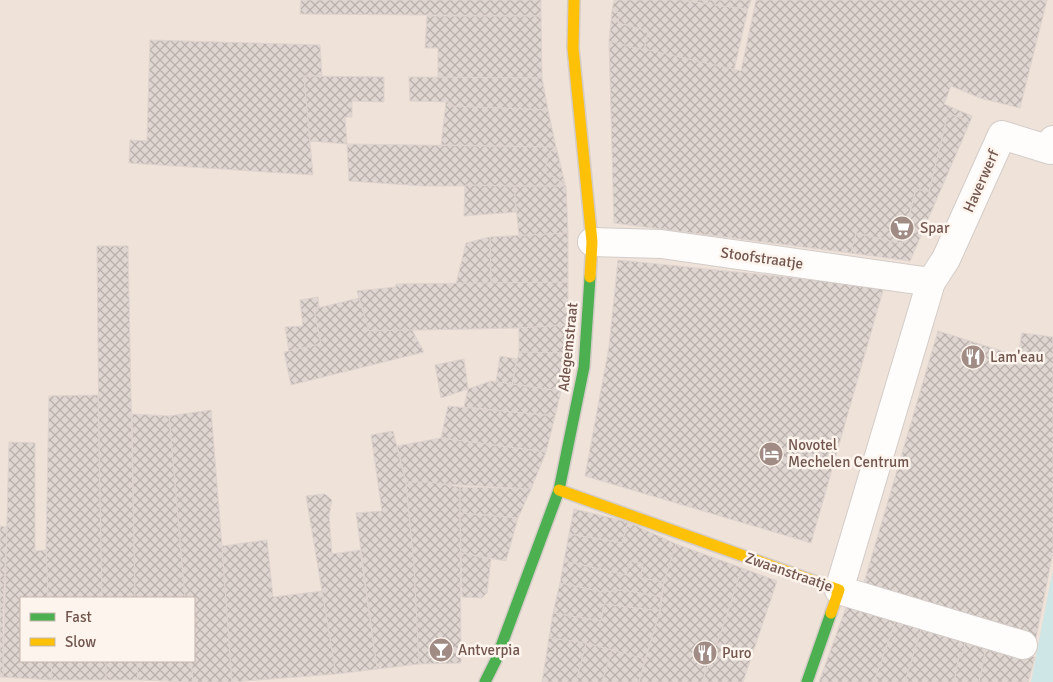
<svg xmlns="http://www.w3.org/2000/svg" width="1053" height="682" font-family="Signika,sans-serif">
	<defs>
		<pattern id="building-cross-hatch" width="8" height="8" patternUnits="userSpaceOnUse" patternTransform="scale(1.25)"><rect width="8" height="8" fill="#dfd6d1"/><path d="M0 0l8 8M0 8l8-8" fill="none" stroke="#b9b0ac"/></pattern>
	</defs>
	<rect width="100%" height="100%" fill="#f6f0eb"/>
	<path fill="#eee2d9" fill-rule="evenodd" d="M 0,0 L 1053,0 L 1053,682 L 0,682 ZM 21,598 L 194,598 L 194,661 L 21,661 Z"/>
	<polygon fill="#cee6e5" points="1053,569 1053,682 1031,682"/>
	<g fill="url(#building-cross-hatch)" stroke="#dfd3ce">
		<polygon points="301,0 541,0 541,16 300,14"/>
		<polygon points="614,0 682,0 707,4 708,0 715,0 715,5 748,9 734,70 644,50 648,31 618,23 620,13 612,11"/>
		<polygon points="682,0 708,0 707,4"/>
		<polygon points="715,0 751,0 748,9 715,5"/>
		<polygon points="756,0 1047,0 1020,108 980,98 951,86 944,104 972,116 970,122 948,113 929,192 916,189 902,244 856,233 851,253 614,223 609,41 741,71"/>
		<polygon points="612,11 620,13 618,23 648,31 644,50 609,41"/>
		<polygon points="427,16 541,16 542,78 438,77 438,48 425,48"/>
		<polygon points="150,40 320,45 322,76 304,76 313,175 129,163 130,140 147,141"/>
		<polygon points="304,76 384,77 384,102 352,101 352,117 345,117 347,144 310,141"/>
		<polygon points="409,77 542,78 548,110 449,106 449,102 410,101"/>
		<polygon points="446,102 449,102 449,106 548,110 556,147 441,145"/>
		<polygon points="948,113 970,122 910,261 851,253 856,233 902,244 916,189 929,192"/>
		<polygon points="347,144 556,147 557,150 550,151 544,173 553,176 566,186 424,186 349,181"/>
		<polygon points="557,150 565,184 553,176 544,173 550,151"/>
		<polygon points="465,185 514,186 516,212 464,216"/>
		<polygon points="514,186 566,186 568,233 519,236"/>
		<polygon points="568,233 568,282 491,284 490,237"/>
		<polygon points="490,237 491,284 456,284 466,243"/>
		<polygon points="97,246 128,246 135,598 102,598 100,545"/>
		<polygon points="618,260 884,287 811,543 585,476 609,347"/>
		<polygon points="568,282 568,325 519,328 369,331 357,291 396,287 396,284"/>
		<polygon points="318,297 319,307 314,309 321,344 289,351 285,327 303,326 300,300"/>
		<polygon points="359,298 369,331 412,330 424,352 291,385 284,352 321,344 314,309"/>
		<polygon points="568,325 565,353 519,352 519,328"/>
		<polygon points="938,331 1018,356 1022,333 1053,337 1053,552 1036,638 863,586"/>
		<polygon points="519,352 565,353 561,391 512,384"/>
		<polygon points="500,356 517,359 512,384 496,382"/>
		<polygon points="464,359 468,389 441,398 435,365"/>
		<polygon points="491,381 561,391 555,416 464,407 468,389"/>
		<polygon points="98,395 102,598 48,598 46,550 49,396"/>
		<polygon points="448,406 555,416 546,452 441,438"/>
		<polygon points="211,410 222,546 232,682 193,682 191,661 194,661 194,598 185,598 169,416"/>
		<polygon points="132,414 169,416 185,598 135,598"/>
		<polygon points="393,431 406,484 414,565 419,664 377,669 356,513 382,511 371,435"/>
		<polygon points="441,438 546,452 531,489 406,482 397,446"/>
		<polygon points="9,442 35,443 35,551 46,550 48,598 21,598 21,661 51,661 52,680 3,677"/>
		<polygon points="406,482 429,482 460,487 461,663 419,664 414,565"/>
		<polygon points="460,487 531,489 518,518 460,513"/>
		<polygon points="325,494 332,500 329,516 332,554 360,550 377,669 336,674 306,496"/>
		<polygon points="574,509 628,522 622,543 569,534"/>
		<polygon points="460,513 518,518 506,561 461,553"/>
		<polygon points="628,522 676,544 664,582 640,578 643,564 630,561 626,575 564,561 569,534 622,543"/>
		<polygon points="0,526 7,527 3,610 0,610"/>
		<polygon points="267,540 273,597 322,591 336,674 232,682 222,546"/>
		<polygon points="676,544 742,568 724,624 702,682 639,682 660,611 664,582"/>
		<polygon points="461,553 491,559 487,593 482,598 462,597"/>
		<polygon points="564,561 626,575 630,561 643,564 640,578 664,582 661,597 623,590 603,592 560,583"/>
		<polygon points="742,568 777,581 743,682 702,682 724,624"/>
		<polygon points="560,583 603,592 623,590 661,597 660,611 604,604 601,621 553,613"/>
		<polygon points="850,597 898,614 874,682 819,682"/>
		<polygon points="604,604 660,611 645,659 586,643 549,638 553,613 601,621"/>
		<rect x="0" y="610" width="3" height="67"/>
		<polygon points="898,614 923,623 905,682 874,682"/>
		<polygon points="923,623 967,637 962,656 959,656 954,682 905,682"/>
		<polygon points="967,637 987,644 979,682 954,682 959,656 962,656"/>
		<polygon points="549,638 586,643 576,682 542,682"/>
		<polygon points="586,643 612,650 602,682 576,682"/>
		<polygon points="987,644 1035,657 1028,682 979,682"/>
		<polygon points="612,650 645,659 639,682 602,682"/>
		<polygon points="51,661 106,661 106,680 52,680"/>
		<polygon points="106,661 137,661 138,680 106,680"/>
		<polygon points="137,661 191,661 193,682 138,680"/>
	</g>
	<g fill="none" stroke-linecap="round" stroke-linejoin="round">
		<defs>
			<g id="street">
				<polyline points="592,242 661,244 931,282"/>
				<polyline points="1023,645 839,590 931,282 946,259 1002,135 1050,150 1053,140"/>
			</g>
			<g id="fast">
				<polyline points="485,682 496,660 559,490 584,367 590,277"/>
				<polyline points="807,682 831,613"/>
			</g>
			<g id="slow">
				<polyline points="574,0 573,48 592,242 590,277"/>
				<polyline points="559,490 839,590 831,613"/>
			</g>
		</defs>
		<use href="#street" stroke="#d4ccc8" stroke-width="30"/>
		<use href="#fast" stroke="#d5ccc8" stroke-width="14"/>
		<use href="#slow" stroke="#d5ccc8" stroke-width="14"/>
		<use href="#street" stroke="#fefdfc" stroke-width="28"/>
		<use href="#fast" stroke="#4caf50" stroke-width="11"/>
		<use href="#slow" stroke="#ffc107" stroke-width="11"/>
	</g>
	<defs>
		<symbol id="supermarket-disc" viewBox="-11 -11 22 22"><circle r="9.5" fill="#a08c85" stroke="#fdf5ed"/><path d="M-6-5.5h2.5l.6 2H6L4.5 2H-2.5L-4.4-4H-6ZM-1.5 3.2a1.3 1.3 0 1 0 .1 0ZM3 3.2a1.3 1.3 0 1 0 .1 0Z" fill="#fff"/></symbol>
		<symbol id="restaurant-disc" viewBox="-11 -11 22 22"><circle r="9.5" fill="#a08c85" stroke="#fdf5ed"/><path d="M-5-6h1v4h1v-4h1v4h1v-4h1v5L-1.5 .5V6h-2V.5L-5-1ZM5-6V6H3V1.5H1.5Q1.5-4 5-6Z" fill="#fff"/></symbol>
		<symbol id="hotel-disc" viewBox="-11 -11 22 22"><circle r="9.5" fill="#a08c85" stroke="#fdf5ed"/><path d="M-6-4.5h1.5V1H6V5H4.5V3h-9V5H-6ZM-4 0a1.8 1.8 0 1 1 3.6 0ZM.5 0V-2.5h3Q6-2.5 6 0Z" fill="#fff"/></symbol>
		<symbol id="bar-disc" viewBox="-11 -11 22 22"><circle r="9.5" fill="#a08c85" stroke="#fdf5ed"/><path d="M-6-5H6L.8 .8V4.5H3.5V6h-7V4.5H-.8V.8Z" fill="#fff"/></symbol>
	</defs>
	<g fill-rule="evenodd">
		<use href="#supermarket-disc" x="888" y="214" width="28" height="28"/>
		<use href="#restaurant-disc" x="959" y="343" width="28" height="28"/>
		<use href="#hotel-disc" x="757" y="440" width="28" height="28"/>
		<use href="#bar-disc" x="427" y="636" width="28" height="28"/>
		<use href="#restaurant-disc" x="691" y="639" width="28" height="28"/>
	</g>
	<g text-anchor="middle" stroke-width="5" stroke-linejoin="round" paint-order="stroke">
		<g font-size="15" fill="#72564e" stroke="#fdf5ed">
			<text transform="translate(981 181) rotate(-66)" y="5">Haverwerf</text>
			<text transform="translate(762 258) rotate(8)" y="5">Stoofstraatje</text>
			<text transform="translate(568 347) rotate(-84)" y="5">Adegemstraat</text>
			<text transform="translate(789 572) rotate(19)" y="5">Zwaanstraatje</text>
		</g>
		<g font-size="15" fill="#72564e" stroke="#fdf5ed" text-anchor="start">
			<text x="920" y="233">Spar</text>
			<text x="990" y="362">Lam'eau</text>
			<text x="788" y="450">Novotel<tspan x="788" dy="17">Mechelen Centrum</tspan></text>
			<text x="458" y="655">Antverpia</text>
			<text x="722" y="658">Puro</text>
		</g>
	</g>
	<rect x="20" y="597" width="175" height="65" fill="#fdf5ed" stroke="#c5b5ad"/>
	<rect x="30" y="613" width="25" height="8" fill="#4caf50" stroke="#c5b5ad"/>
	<text x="65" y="622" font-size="15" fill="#72564e">Fast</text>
	<rect x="30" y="638" width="25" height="8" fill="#ffc107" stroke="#c5b5ad"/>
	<text x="65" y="647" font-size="15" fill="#72564e">Slow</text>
</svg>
